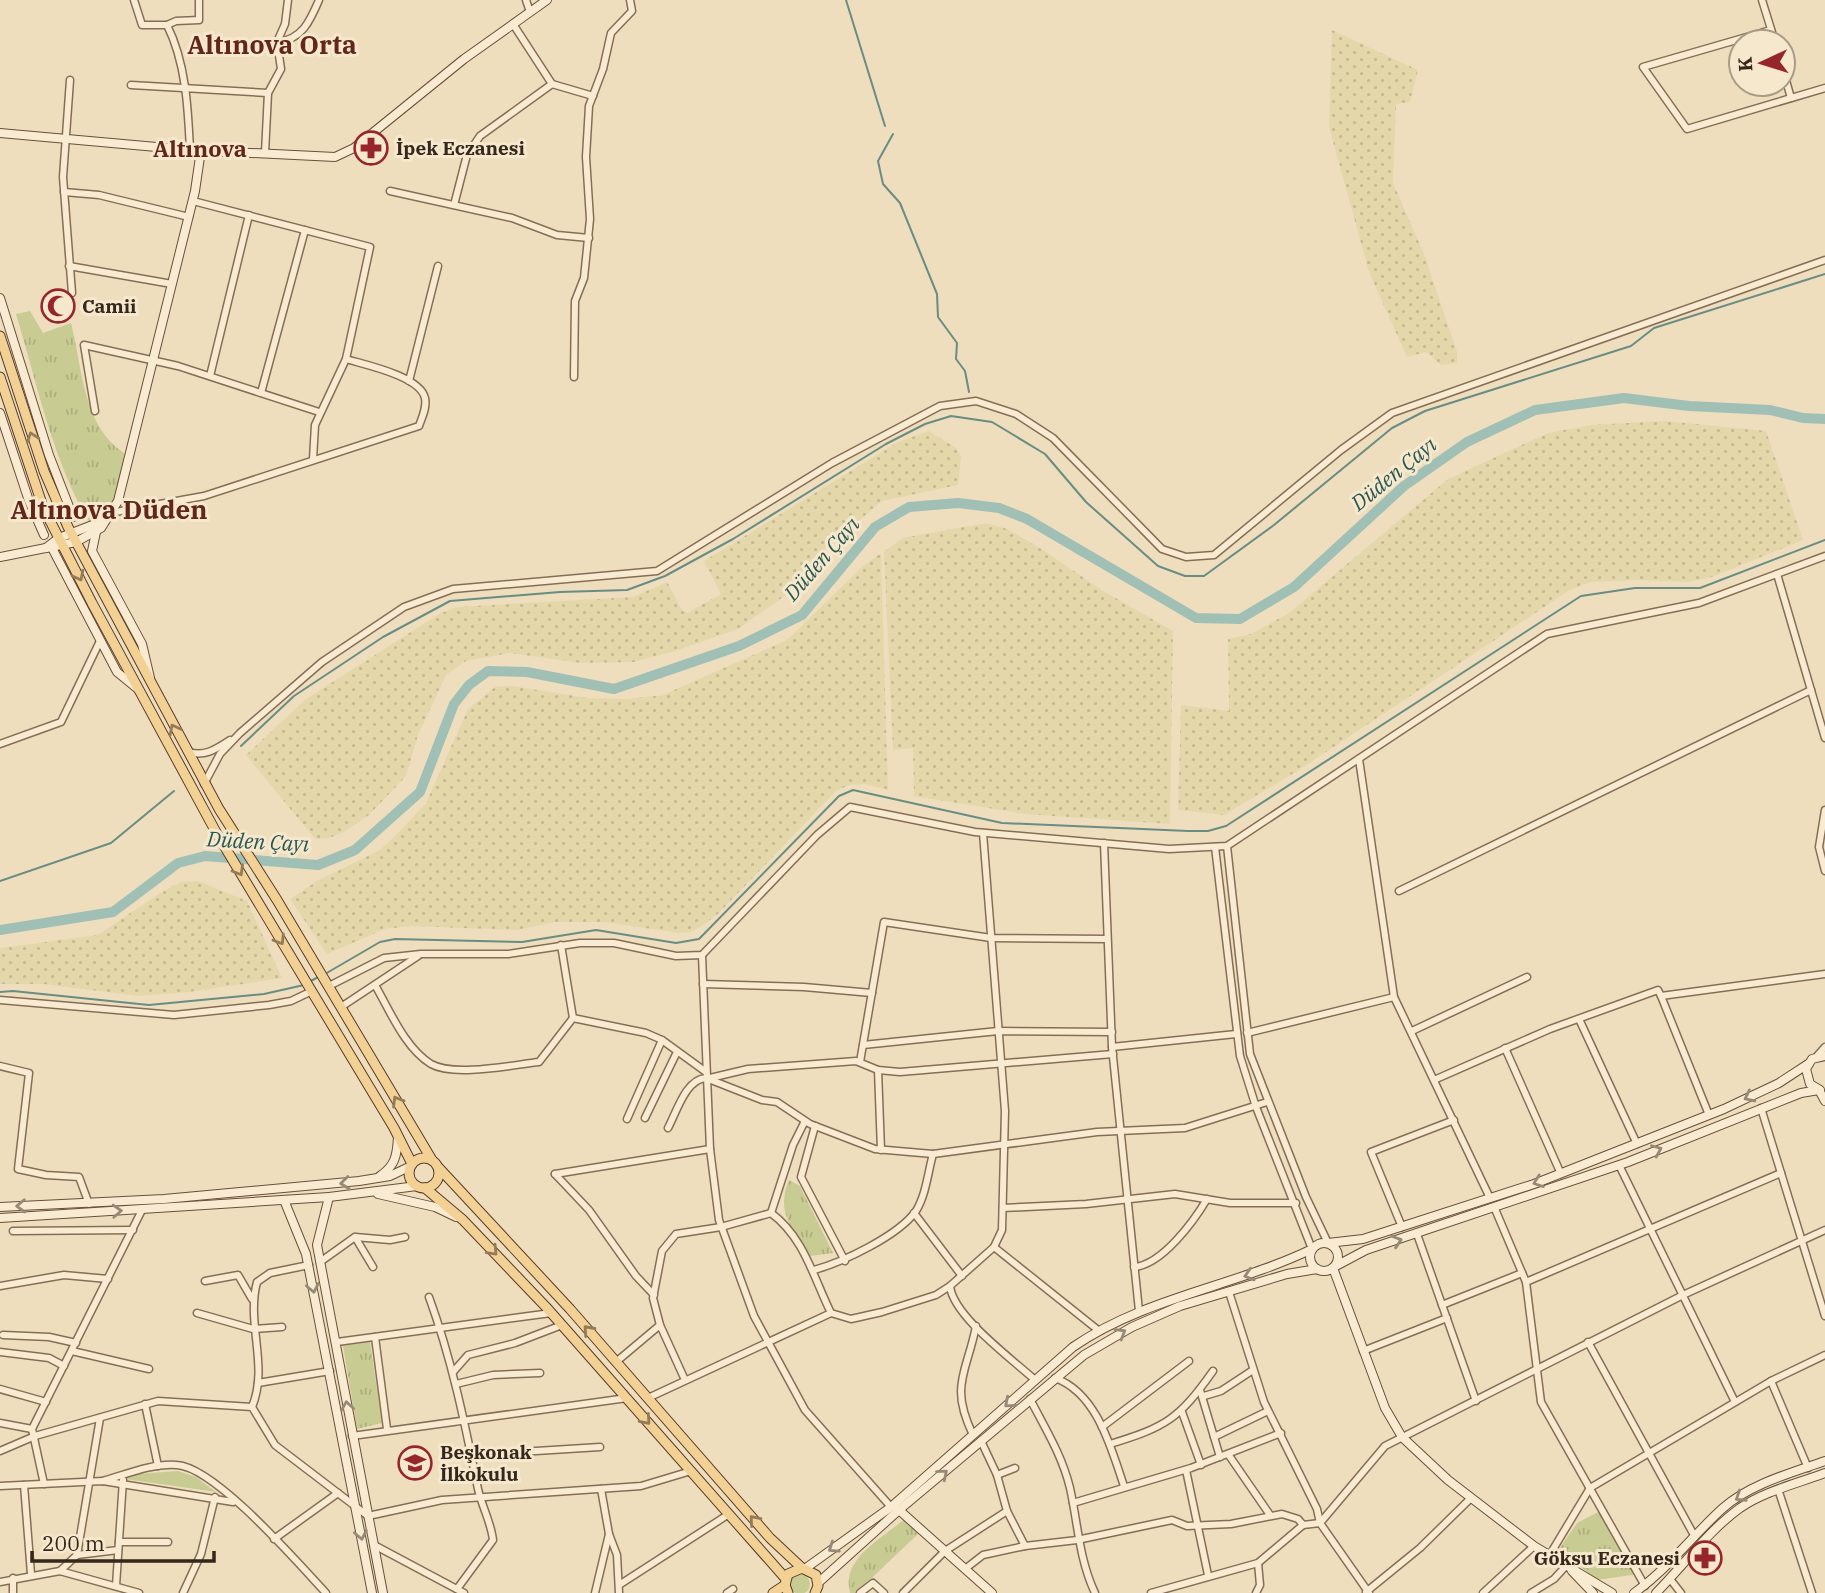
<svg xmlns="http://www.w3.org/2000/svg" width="1825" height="1593" font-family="'IBM Plex Serif',serif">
	<defs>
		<pattern id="farmland-dots" width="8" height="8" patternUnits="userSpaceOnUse" patternTransform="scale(1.75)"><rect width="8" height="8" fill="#e4d8ab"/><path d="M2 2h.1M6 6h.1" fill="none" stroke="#c4b993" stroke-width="1.8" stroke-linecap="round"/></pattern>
		<pattern id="park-tufts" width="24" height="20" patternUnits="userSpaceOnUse" patternTransform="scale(1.75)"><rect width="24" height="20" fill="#c8cc92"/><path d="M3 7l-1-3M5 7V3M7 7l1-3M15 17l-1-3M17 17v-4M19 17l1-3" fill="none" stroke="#acaf7d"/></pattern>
	</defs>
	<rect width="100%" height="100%" fill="#eedebe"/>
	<g fill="url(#farmland-dots)">
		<polygon points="1332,30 1418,70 1410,102 1396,104 1393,183 1424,254 1457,352 1457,363 1441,365 1426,352 1407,357 1369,272 1329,127"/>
		<polygon points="1665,421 1766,431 1803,540 1712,577 1688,582 1637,580 1591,582 1570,590 1299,770 1224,815 1178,810 1181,705 1229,711 1228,639 1251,634 1289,613 1448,479 1548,433 1591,425"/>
		<polygon points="929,431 956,448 961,456 958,485 882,501 821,553 804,582 738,629 675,651 634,662 581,663 510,653 466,661 446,675 418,735 406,776 369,815 344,832 329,838 315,839 246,755 306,699 439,614 457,607 633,597 667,582 682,610 687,613 721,594 704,561 898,442"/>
		<polygon points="986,523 1007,529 1040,548 1105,592 1173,631 1170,824 1025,814 914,796 913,748 893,750 884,552 902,538"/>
		<polygon points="881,553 888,790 864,784 849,785 836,791 718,914 702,926 690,932 679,933 604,922 555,922 517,930 411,926 385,929 327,954 290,899 317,881 380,850 402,829 426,803 468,709 495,687 512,686 588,698 627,699 663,695 787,640 863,566"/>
		<polygon points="198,881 247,901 282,978 189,992 138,996 44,984 0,984 0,948 98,935 157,895 180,882"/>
	</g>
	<g fill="#c8cc92">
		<polygon points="178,1471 196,1477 216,1492 125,1479 137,1474"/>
		<circle cx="800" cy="1584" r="10"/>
	</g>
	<g fill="url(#park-tufts)">
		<path d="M 30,311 L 43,333 L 71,323 C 83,369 82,424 124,453 C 124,478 118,515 89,522 C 52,459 37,383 16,314 Z"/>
		<path d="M 789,1180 L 800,1186 L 833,1253 L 810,1256 C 793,1227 775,1214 789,1180 Z"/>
		<polygon points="370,1342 382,1423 357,1429 343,1346"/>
		<polygon points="1600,1511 1638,1574 1597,1580 1559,1549 1577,1523"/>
		<path d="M 907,1520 L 918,1534 L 856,1593 L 850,1593 C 841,1559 880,1540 902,1521 Z"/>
	</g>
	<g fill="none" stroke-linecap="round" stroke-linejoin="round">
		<g stroke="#698d83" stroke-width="2">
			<polyline points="846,0 885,126"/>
			<polyline points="893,134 878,161 883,184 900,203 937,294 938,317 957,343 956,359 965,371 969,392"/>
			<polyline points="241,746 294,696 383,637 450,601 560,592 627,590 665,576 733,539 886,444 925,424 951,416 992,422 1045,454 1086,502 1158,566 1185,576 1204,576 1274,525 1392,428 1425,411 1631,346 1654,328 1825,274"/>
			<polyline points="0,881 111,843 174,791"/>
			<polyline points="325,974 380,942 395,939 522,942 596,930 676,943 699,939 839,796 853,790 1002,823 1188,831 1208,831 1226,826 1581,596 1635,588 1700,588 1825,540"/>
			<polyline points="309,982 320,976"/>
			<polyline points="0,992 13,991 149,1005 264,994 304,985"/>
		</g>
		<polyline stroke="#a1c0b5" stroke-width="10" points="0,930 113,912 178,863 205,856 318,865 355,850 420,792 454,704 469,685 488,671 527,672 614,689 739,646 802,615 875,527 909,507 958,503 999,508 1027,519 1196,618 1240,619 1294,587 1404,486 1467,442 1535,410 1624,398 1689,406 1770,410 1803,418 1825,419"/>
		<defs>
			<g id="street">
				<path d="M 134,0 L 142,25 L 167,25 C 186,63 188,108 190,150"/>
				<polyline points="526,0 530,12"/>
				<polyline points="1762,0 1775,42"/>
				<polyline points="513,24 552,84 593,96"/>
				<polyline points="167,25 176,21 199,20 199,0"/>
				<polyline points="1771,30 1643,67 1687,129 1825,88"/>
				<path d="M 277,42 C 302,40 310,21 319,0"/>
				<polyline points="1783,70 1791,98"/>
				<polyline points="70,80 63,177 72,293"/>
				<polyline points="131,85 268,93"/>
				<polyline points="472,148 480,136 552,84"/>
				<polyline points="265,153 268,93 281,69 277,42 285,24 288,0"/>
				<polyline points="390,191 512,218 557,235 589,238"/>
				<polyline points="64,192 99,195 189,217"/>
				<polyline points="193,201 370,247 346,359 315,425 313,459"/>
				<polyline points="454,205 469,147"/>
				<polyline points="69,266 172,284"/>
				<polyline points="210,376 249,215"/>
				<polyline points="574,377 575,301 584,278 590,219 586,157 589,106 603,69 611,33 632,11 630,0"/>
				<polyline points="409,381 438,266"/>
				<polyline points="261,393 305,230"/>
				<polyline points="95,411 84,345 178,366 319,412"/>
				<path d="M 110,513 L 204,496 L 419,426 C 422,417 427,408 425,398 C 420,376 366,365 346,359"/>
				<polyline points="1777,574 1825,738"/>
				<polyline points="0,744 61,722 100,641"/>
				<path d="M 189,752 C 205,757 216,749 230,740"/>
				<polyline points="1359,759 1394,997 1490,1198"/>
				<polyline points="204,784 220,754 240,733 322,662 404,607 453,589 657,571 832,463 940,406 976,401 1016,414 1053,438 1162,549 1186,557 1214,555 1341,450 1392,413 1825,260"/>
				<polyline points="1825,810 1819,847 1825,871"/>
				<path d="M 983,833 L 1005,1111 L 1002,1230 L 994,1247 L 950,1286 C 953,1316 1012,1359 1035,1380"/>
				<polyline points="1104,843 1112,1047 1139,1311"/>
				<polyline points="1227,846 1250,1054 1306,1197 1328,1243"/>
				<polyline points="1215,847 1240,1056 1256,1107 1312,1249"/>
				<polyline points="1399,891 1811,690"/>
				<polyline points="561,945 573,1018 646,1033 662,1040 706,1072"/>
				<polyline points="702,955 710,1149 719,1220 754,1316 805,1410 891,1507"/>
				<polyline points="703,984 804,987 872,993"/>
				<path d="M 375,985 C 390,1011 405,1048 431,1064 C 454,1077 512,1065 539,1062 L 573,1018"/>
				<polyline points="329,986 384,958 421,954 508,954 580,943 614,943 676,956 702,955 817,835 850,807 975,832 1169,849 1227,846 1547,634 1699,603 1825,556"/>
				<polyline points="1661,996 1709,1115"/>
				<polyline points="0,1000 174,1015 269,1005 291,1001 312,991"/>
				<polyline points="341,1007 418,956"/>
				<polyline points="1579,1019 1637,1144"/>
				<polyline points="1412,1031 1527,977"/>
				<polyline points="1247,1033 1394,997"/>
				<polyline points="863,1045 998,1031 1112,1032"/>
				<polyline points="1112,1047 1236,1034"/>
				<polyline points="1505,1048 1561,1174"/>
				<polyline points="1817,1056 1825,1047"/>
				<polyline points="860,1062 884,922 991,938 1107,939"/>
				<polyline points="0,1066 29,1073 18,1169 46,1175 79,1177 89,1204"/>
				<polyline points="878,1070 881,1150"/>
				<polyline points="710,1078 748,1069 856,1061 878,1070 900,1072 1113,1054"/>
				<polyline points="1434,1080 1550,1029 1658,990 1661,996 1825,974"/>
				<polyline points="1761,1108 1825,1316"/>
				<polyline points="645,1118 677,1052"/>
				<polyline points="627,1119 662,1040"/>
				<polyline points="815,1126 801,1177 845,1261"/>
				<path d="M 668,1128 C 677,1111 686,1079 706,1078 L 762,1100 L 777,1102 L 810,1124 L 875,1149 L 933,1154 L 1097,1132 L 1185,1128 L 1267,1102"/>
				<polyline points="1619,1165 1735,1402"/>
				<polyline points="555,1174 710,1149"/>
				<polyline points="555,1174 589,1210 636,1276 654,1295"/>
				<polyline points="1003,1208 1086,1204 1175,1194 1230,1203 1296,1203"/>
				<polyline points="1495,1209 1526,1282 1541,1402 1645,1586"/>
				<polyline points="771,1213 793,1145 805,1121"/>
				<polyline points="914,1213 962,1276"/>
				<polyline points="1402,1227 1371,1152 1454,1120"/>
				<polyline points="13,1231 133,1230"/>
				<polyline points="1417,1234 1476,1401"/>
				<polyline points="355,1237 373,1267"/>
				<polyline points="994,1247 1098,1330"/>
				<polyline points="320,1262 355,1237 390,1240 405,1237"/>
				<path d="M 1134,1267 C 1162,1265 1194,1221 1207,1199"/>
				<path d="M 814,1270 C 843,1262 898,1236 916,1211 C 926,1195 928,1172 933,1154"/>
				<polyline points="205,1281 238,1275 252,1299"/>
				<polyline points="1526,1282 1781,1173"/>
				<polyline points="0,1286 64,1275 108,1279"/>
				<polyline points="1229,1292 1264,1402 1317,1509 1320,1523 1369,1593"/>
				<path d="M 429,1297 C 452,1360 465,1424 478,1489 C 482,1507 491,1522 493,1540 L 457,1589"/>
				<polyline points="1442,1305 1522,1273"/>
				<polyline points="197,1313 253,1329 282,1327"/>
				<polyline points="3,1335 49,1337 76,1343"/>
				<polyline points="375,1337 387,1429"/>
				<polyline points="337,1342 551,1313"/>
				<polyline points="1588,1342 1695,1537"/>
				<polyline points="72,1351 149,1369"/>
				<polyline points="1363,1351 1447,1318"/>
				<polyline points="0,1352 49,1358 64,1366"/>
				<polyline points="616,1362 660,1325"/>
				<polyline points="453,1372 468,1355 515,1343 562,1325"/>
				<path d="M 1055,1378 C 1097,1393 1111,1448 1124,1486"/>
				<path d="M 685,1380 L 660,1325 L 653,1298 L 662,1251 L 676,1234 L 721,1227 L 771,1213 C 804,1237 814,1279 831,1313 L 851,1319 L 882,1312 L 936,1295 L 950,1286"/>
				<polyline points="1771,1381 1808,1468"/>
				<polyline points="258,1383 330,1371"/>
				<polyline points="456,1384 493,1375 540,1373"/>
				<polyline points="0,1389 46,1402"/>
				<polyline points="1200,1390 1220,1457"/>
				<polyline points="1204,1396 1221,1391 1253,1370"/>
				<polyline points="648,1398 831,1313"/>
				<path d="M 1030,1399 C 1045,1428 1062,1455 1070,1488 C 1078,1524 1079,1559 1095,1593"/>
				<polyline points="145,1404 158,1466"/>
				<path d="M 252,1407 C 269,1366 246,1324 257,1282 L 270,1273 L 309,1265"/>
				<polyline points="1182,1412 1201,1465"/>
				<polyline points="0,1423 32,1429"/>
				<polyline points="1102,1427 1189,1361"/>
				<path d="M 973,1435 C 949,1385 967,1373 976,1326"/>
				<polyline points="352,1436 627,1398"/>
				<polyline points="1214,1437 1268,1411"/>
				<polyline points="981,1441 997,1475 1007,1511 1025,1546 1077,1540 1172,1520 1187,1526 1231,1524 1282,1514 1298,1519 1303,1525 1320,1523 1385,1446 1683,1295 1825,1230"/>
				<path d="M 1110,1444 C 1166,1427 1179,1419 1213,1371"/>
				<polyline points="0,1451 35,1436 158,1401 252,1407 275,1445 368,1516 442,1500 641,1486 691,1471"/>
				<polyline points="1228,1454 1270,1515"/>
				<polyline points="471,1455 600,1447"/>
				<polyline points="1186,1470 1208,1575"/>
				<polyline points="997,1475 1015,1468"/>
				<path d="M 103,1481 C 127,1474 152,1463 177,1465 C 215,1467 298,1563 326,1593"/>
				<polyline points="44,1484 32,1429 142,1210"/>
				<polyline points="24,1485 31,1574"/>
				<polyline points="0,1486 103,1481 233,1502"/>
				<polyline points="1778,1489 1812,1593"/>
				<polyline points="1073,1503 1191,1468 1281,1433"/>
				<polyline points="609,1534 617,1555 619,1593"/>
				<polyline points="274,1539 338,1493"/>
				<polyline points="119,1542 168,1542"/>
				<polyline points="374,1545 464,1593"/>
				<polyline points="77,1555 100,1418"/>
				<polyline points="1549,1556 1590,1488 1771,1381 1825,1355"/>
				<polyline points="965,1569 983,1555 1025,1546"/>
				<polyline points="60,1571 77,1555 118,1550"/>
				<polyline points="1670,1579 1681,1593"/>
				<polyline points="0,1582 60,1571 139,1593"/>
				<polyline points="619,1585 729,1514"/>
				<polyline points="116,1586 123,1480"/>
				<polyline points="1366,1592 1420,1548 1471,1498"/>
				<polyline points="13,1593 13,1578"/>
				<polyline points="183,1593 201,1554 215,1497"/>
				<polyline points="595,1593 609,1534 601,1489"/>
				<polyline points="727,1593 733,1589"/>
				<polyline points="860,1593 873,1583 884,1593"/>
				<polyline points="903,1593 945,1551 1007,1511"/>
				<polyline points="1151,1593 1258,1563 1303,1525"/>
				<polyline points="1256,1593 1260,1585 1258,1563"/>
				<polyline points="1483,1593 1534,1546"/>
				<polyline points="1531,1593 1554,1579 1565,1567"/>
			</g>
			<g id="secondary">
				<polyline points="0,133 190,150 335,157 354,148 464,59 547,0"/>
				<polyline points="0,298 49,455 73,517"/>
				<polyline points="0,413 29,501 44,535"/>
				<polyline points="96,532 92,551 142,644 150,678"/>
				<polyline points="46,548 59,538 103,521"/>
				<polyline points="52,548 117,672 139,690"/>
				<polyline points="0,557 76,542 101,528 118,501 195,191 201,150"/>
				<polyline points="1820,1090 1810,1084 1806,1069 1812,1059 1825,1056"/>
				<path d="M 380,1176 C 395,1166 397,1156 398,1137"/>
				<polyline points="378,1194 435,1207 456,1217"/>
				<polyline points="329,1197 317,1245 383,1593"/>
				<polyline points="284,1200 306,1254 372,1593"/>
				<polyline points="0,1207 164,1199 359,1181 390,1176 411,1166"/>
				<polyline points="0,1218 329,1197 417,1186"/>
				<circle cx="1324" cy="1257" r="14"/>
				<polyline points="1328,1243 1363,1239 1534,1184 1724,1109 1779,1083 1808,1064"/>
				<polyline points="1334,1267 1366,1250 1628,1162 1801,1093 1819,1090 1825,1101"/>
				<polyline points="1333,1268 1385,1408 1402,1437 1448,1480 1534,1546 1612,1593"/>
				<polyline points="899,1510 992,1593"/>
				<path d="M 806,1568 L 891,1507 L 1073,1347 C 1146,1297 1233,1287 1312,1249"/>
				<polyline points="1572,1571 1593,1593"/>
				<polyline points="818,1583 899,1510 1084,1355 1132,1327 1180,1306 1287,1274 1317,1269"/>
				<path d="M 1634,1593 C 1668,1569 1692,1536 1723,1508 C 1750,1484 1791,1473 1825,1461"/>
				<path d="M 1656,1593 C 1684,1565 1708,1531 1740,1508 C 1765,1491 1796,1484 1825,1473"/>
			</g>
			<g id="primary">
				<polyline points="0,336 44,471 68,527 219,809 277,900 432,1160"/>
				<polyline points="0,377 43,507 92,603 217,834 394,1128 412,1164"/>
				<circle cx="424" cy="1173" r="15"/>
				<polyline points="439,1168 570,1309 770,1538 802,1568"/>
				<polyline points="425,1188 463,1220 546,1307 786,1579"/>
				<polyline points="773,1593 785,1585"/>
				<polyline points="788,1593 785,1585 788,1574 802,1568 816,1575 818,1586 815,1593"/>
			</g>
		</defs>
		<use href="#street" stroke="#866e56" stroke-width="9"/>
		<use href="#secondary" stroke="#684f3a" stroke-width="10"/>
		<use href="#primary" stroke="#543c2b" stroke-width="11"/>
		<use href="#street" stroke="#f9ebd1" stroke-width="6"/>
		<use href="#secondary" stroke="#f9ebd1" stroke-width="8"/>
		<use href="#primary" stroke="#f3d194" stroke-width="9"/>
	</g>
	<defs><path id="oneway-chevron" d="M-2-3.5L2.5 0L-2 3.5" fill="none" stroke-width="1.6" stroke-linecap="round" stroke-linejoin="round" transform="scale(1.75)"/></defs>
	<g stroke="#947c58">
		<use href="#oneway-chevron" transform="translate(32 437) rotate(-109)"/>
		<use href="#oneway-chevron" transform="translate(79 576) rotate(63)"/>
		<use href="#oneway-chevron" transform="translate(174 729) rotate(-117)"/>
		<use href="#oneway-chevron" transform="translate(239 871) rotate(60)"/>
		<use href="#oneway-chevron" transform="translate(280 940) rotate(58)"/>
		<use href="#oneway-chevron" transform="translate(397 1101) rotate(-121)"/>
		<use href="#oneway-chevron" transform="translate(493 1251) rotate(46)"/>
		<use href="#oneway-chevron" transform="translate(588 1330) rotate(-132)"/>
		<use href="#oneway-chevron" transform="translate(646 1420) rotate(49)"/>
		<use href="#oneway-chevron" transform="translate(754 1520) rotate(-131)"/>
	</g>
	<g stroke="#978976">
		<use href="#oneway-chevron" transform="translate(1749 1097) rotate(154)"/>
		<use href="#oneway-chevron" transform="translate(1657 1150) rotate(-23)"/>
		<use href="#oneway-chevron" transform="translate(1538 1182) rotate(160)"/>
		<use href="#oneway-chevron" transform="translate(345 1183) rotate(174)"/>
		<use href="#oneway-chevron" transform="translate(21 1206) rotate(178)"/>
		<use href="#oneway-chevron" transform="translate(117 1211) rotate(-3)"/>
		<use href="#oneway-chevron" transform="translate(1397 1241) rotate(-18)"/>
		<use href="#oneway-chevron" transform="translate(1249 1275) rotate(163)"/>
		<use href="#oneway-chevron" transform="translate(313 1288) rotate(79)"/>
		<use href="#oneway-chevron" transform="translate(1121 1333) rotate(-31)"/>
		<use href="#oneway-chevron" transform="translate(1009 1403) rotate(139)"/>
		<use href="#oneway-chevron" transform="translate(347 1406) rotate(-99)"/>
		<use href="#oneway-chevron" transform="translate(943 1474) rotate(-40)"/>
		<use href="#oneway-chevron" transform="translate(1740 1497) rotate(147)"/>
		<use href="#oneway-chevron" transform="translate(361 1535) rotate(79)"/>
		<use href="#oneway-chevron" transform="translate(833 1548) rotate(146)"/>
	</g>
	<defs>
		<symbol id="pharmacy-ring" viewBox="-11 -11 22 22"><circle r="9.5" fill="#f6e8cd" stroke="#96262b" stroke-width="1.5"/><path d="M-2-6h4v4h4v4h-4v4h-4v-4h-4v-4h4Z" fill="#96262b"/></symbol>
		<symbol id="mosque-ring" viewBox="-11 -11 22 22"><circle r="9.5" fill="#f6e8cd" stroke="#96262b" stroke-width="1.5"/><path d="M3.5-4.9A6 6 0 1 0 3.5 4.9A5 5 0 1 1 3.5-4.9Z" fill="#96262b"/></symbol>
		<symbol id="school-ring" viewBox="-11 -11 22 22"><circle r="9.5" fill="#f6e8cd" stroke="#96262b" stroke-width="1.5"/><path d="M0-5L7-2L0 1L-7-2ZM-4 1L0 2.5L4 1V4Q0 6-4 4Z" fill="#96262b"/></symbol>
	</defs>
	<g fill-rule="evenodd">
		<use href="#pharmacy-ring" x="352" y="129" width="38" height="38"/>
		<use href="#mosque-ring" x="39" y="287" width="38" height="38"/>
		<use href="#school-ring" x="396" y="1444" width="38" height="38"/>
		<use href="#pharmacy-ring" x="1686" y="1539" width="38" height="38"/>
	</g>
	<g text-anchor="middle" stroke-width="6" stroke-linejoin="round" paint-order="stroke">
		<g font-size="19" font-weight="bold" fill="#35271b" stroke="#f6e8cd" text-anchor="start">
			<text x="396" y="155">İpek Eczanesi</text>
			<text x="82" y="313">Camii</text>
			<text x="440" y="1459">Beşkonak<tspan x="440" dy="22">İlkokulu</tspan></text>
			<text x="1680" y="1565" text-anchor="end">Göksu Eczanesi</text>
		</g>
		<g font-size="21" font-style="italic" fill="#2a5651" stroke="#f6e8cd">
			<text transform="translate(1394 474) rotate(-39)" y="7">Düden Çayı</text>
			<text transform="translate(822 559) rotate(-49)" y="7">Düden Çayı</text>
			<text transform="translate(258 842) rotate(3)" y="7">Düden Çayı</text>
		</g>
		<g font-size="23" font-weight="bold" fill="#63261a" stroke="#f6e8cd">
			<text x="200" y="157">Altınova</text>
		</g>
		<g font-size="26" font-weight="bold" fill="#63261a" stroke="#f6e8cd">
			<text x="272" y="54">Altınova Orta</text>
			<text x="109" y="519">Altınova Düden</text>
		</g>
	</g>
	<g transform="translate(1762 63) rotate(266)"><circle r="33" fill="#f6e8cd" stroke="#a99b86" stroke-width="2"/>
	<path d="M0-5L12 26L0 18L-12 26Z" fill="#96262b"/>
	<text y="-10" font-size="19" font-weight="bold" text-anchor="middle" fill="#35271b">K</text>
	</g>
	<path d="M32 1551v10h182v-10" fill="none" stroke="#35271b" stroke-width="3.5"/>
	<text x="42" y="1551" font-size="21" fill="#35271b" stroke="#f6e8cd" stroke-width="5" paint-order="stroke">200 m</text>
</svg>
